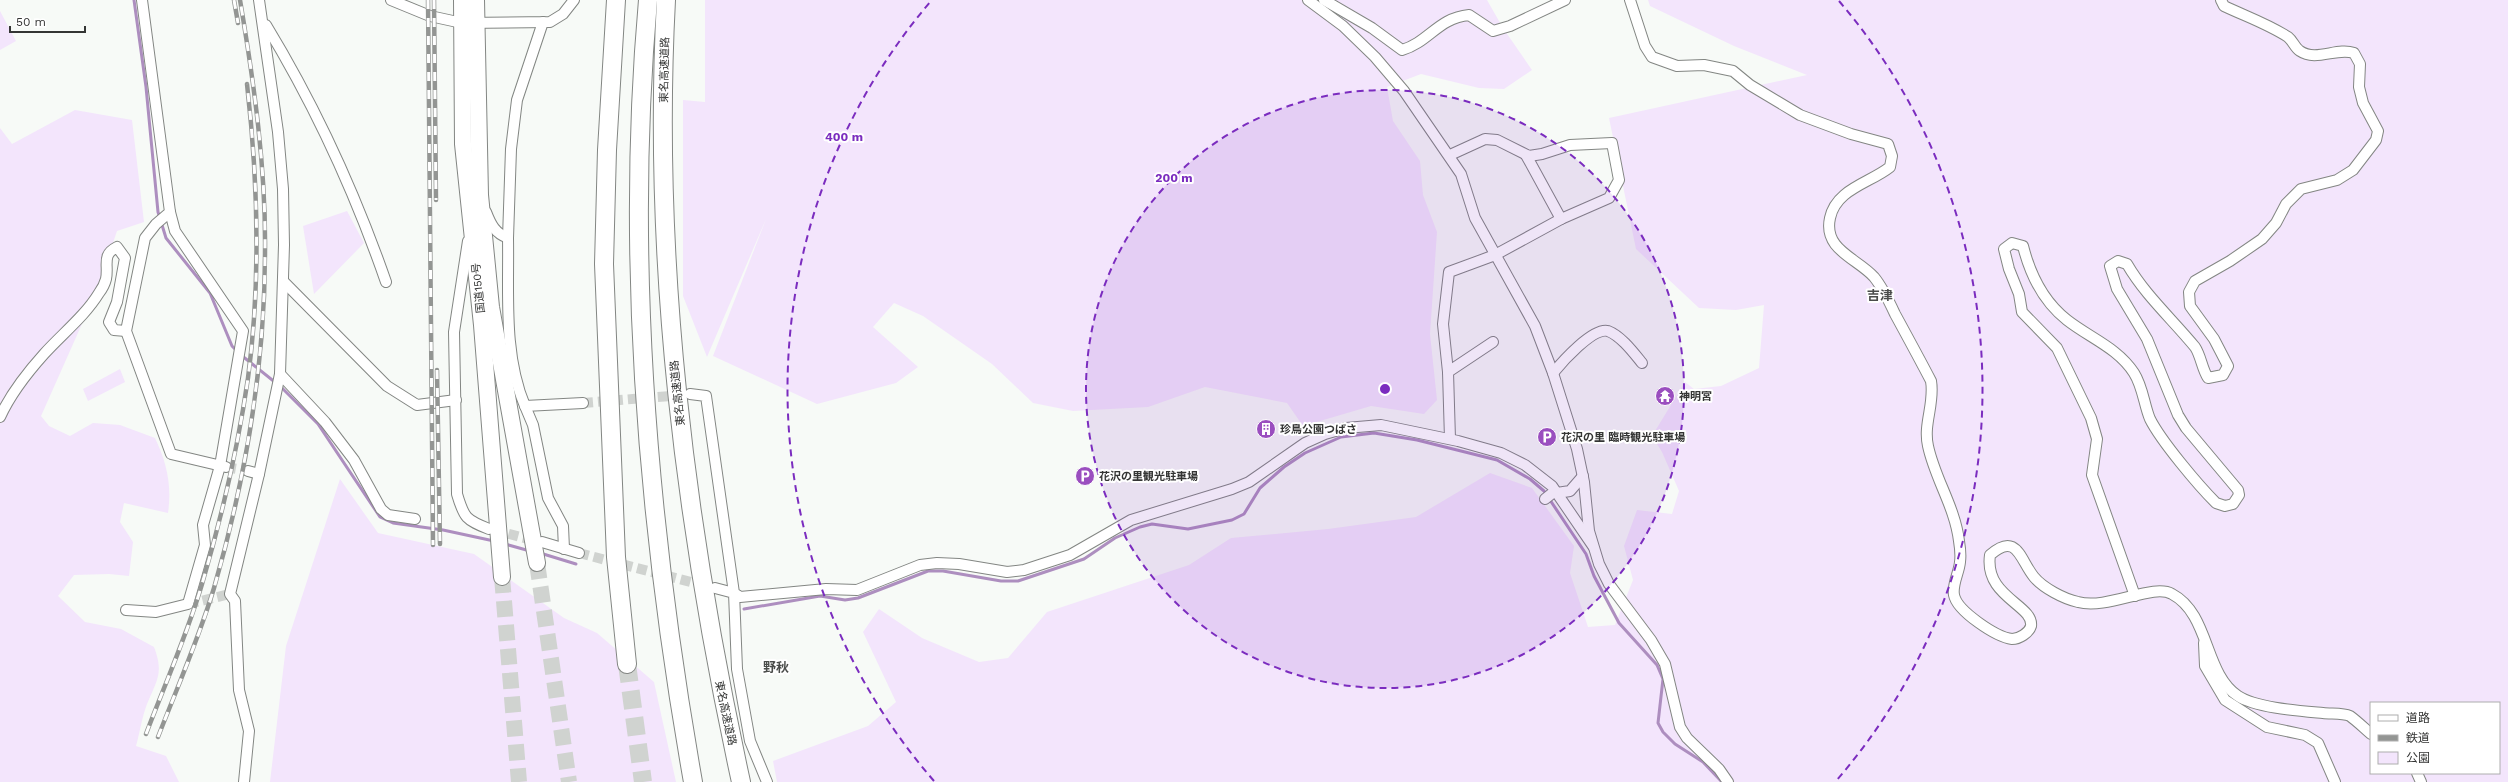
<svg xmlns="http://www.w3.org/2000/svg" width="2508" height="782" font-family="'Work Sans','Noto Sans JP',sans-serif">
	<rect width="100%" height="100%" fill="#f7faf7"/>
	<g fill="#f3e5fc" fill-rule="evenodd">
		<polygon points="705,0 1487,0 1503,28 1532,70 1504,89 1479,88 1421,74 1387,87 1393,121 1420,161 1423,195 1437,232 1430,334 1437,400 1424,414 1371,406 1303,426 1287,403 1205,387 1148,407 1073,411 1033,403 992,364 923,316 894,303 873,327 918,367 896,383 817,404 713,356 766,219 707,357 683,296 683,100 705,102"/>
		<path d="M 1648,0 L 2508,0 L 2508,782 L 777,782 L 773,761 L 868,726 L 896,702 L 863,632 L 879,609 L 922,638 L 979,662 L 1008,658 L 1047,612 L 1189,565 L 1231,538 L 1328,529 L 1416,517 L 1490,473 L 1532,488 L 1574,546 L 1570,573 L 1588,627 L 1615,625 L 1633,580 L 1624,546 L 1637,510 L 1672,514 L 1679,491 L 1662,452 L 1652,436 L 1685,382 L 1694,389 L 1721,386 L 1759,368 L 1764,305 L 1736,310 L 1699,308 L 1636,249 L 1609,118 L 1807,75 L 1734,46 L 1650,6 ZM 2371,703 L 2499,703 L 2499,773 L 2371,773 Z"/>
		<polygon points="0,11 16,41 0,50"/>
		<path d="M 75,110 L 132,120 L 144,222 L 117,231 L 97,290 L 41,416 L 49,426 L 70,436 L 93,423 L 120,425 L 155,438 C 167,463 172,486 168,513 L 124,503 L 120,522 L 133,542 L 129,576 L 109,574 L 74,575 L 58,596 L 85,622 L 121,629 L 154,647 C 164,673 157,680 147,704 C 142,717 140,732 136,746 L 166,756 L 179,782 L 0,782 L 0,128 L 12,144 Z"/>
		<polygon points="347,211 364,243 314,294 303,226"/>
		<polygon points="120,369 125,382 88,401 83,389"/>
		<polygon points="340,479 378,533 474,554 564,618 597,633 654,682 676,782 270,782 286,646"/>
	</g>
	<g fill="none" stroke-linecap="round" stroke-linejoin="round">
		<g stroke="#ad8ebf" stroke-width="3">
			<polyline points="134,0 146,87 158,212 166,238 210,293 232,346 237,351"/>
			<polyline points="241,355 276,383"/>
			<polyline points="280,386 318,424 380,517 393,523 443,530 494,541"/>
			<polyline points="505,544 530,551"/>
			<polyline points="540,553 576,564"/>
			<polyline points="744,609 820,596 845,600 858,598 928,571 943,571 1001,581 1018,581 1084,559 1115,538 1140,527 1152,524 1188,529 1232,520 1244,514 1260,488 1284,467 1305,453 1341,437 1374,433 1417,440 1497,460 1530,479 1544,491 1586,554 1594,576 1619,623 1657,665 1663,679 1658,723 1663,732 1675,744 1703,762 1722,782"/>
		</g>
		<g stroke="#d0d3d0" stroke-width="10" stroke-dasharray="10 5" stroke-linecap="butt">
			<polyline points="583,403 682,395"/>
			<polyline points="226,467 248,471"/>
			<polyline points="494,530 536,541"/>
			<polyline points="579,553 706,586"/>
			<polyline points="188,604 230,594"/>
		</g>
		<g stroke="#d0d3d0" stroke-width="16" stroke-dasharray="16 8" stroke-linecap="butt">
			<polyline points="537,563 569,782"/>
			<polyline points="502,577 519,782"/>
		</g>
		<polyline stroke="#d0d3d0" stroke-width="18" stroke-dasharray="18 9" stroke-linecap="butt" points="627,664 643,782"/>
		<defs>
			<g id="minor">
				<polyline points="142,0 170,212 156,224 145,238 126,331 171,454 226,467"/>
				<polyline points="391,0 430,16 462,23 550,22 563,14 574,0"/>
				<polyline points="1308,0 1343,26 1375,57 1404,91 1461,174 1475,218 1535,326 1553,373 1577,449 1584,482 1589,531 1599,564 1609,584 1651,640 1665,664 1680,727 1687,738 1719,769 1728,782"/>
				<path d="M 1324,0 L 1372,28 L 1402,50 C 1429,42 1438,18 1469,15 L 1493,31 L 1510,26 L 1565,0"/>
				<path d="M 1630,0 L 1645,46 L 1652,57 L 1677,66 L 1704,65 L 1733,71 L 1750,85 L 1800,115 L 1851,134 L 1888,144 L 1892,156 L 1890,167 C 1870,183 1836,189 1830,218 C 1823,250 1857,258 1874,277 C 1883,288 1889,301 1895,314 C 1907,336 1919,358 1931,381 C 1935,403 1923,424 1928,446 C 1935,479 1955,507 1959,541 C 1960,547 1961,555 1960,562 C 1959,573 1952,584 1954,595 C 1957,611 1996,637 2012,639 C 2019,639 2029,633 2031,626 C 2034,605 1984,597 1990,555 C 2017,531 2020,560 2034,577 C 2043,588 2064,599 2078,602 C 2108,610 2153,583 2172,594 C 2210,614 2204,674 2238,696 C 2256,708 2301,711 2323,713 C 2331,714 2343,713 2350,716 C 2357,721 2364,728 2371,734"/>
				<path d="M 266,25 C 317,109 354,190 386,282"/>
				<polyline points="1526,155 1561,219"/>
				<path d="M 486,212 C 491,225 495,233 508,238 C 509,293 503,354 525,406 L 583,403"/>
				<polyline points="508,238 511,149 517,100 543,22"/>
				<path d="M 468,241 L 454,332 L 457,494 C 464,518 466,520 489,529"/>
				<polyline points="283,281 387,386 417,405 456,400"/>
				<polyline points="1448,372 1443,324 1449,272 1495,255 1561,219 1609,198 1619,180 1612,143 1570,145 1542,154 1529,156 1497,140 1485,139 1450,155"/>
				<path d="M 1553,373 C 1562,362 1593,327 1608,331 C 1621,336 1633,352 1642,363"/>
				<polyline points="280,374 325,422 354,460 381,509 388,515 415,519"/>
				<polyline points="690,394 706,396 734,593 740,597 826,589 857,590 920,565 937,563 959,564 1007,572 1024,570 1070,555 1131,520 1232,489 1249,482 1305,443 1325,434 1346,428 1381,425 1458,441 1501,453 1525,465 1552,486 1593,546"/>
				<polyline points="525,406 533,425 548,498 563,526 564,549"/>
				<path d="M 0,417 C 11,393 26,374 44,354 C 62,334 85,316 99,293 C 102,289 105,283 106,279 C 109,265 101,255 117,247 L 125,258 L 117,302 L 109,322 L 114,330 L 126,331"/>
				<polyline points="1450,439 1448,372 1493,342"/>
				<polyline points="248,471 259,474"/>
				<polyline points="1557,493 1570,491 1583,476"/>
				<polyline points="1545,499 1555,491"/>
				<polyline points="542,542 579,553"/>
				<polyline points="715,588 734,593 737,669 750,741 767,782"/>
				<path d="M 2135,596 L 2092,475 L 2097,439 L 2091,418 L 2057,348 L 2022,312 L 2019,294 L 2009,269 L 2004,249 L 2012,243 L 2023,246 C 2030,274 2044,302 2067,320 C 2090,338 2118,348 2134,373 C 2143,387 2144,405 2150,419 C 2161,441 2198,485 2216,503 L 2225,506 L 2233,504 L 2239,495 L 2238,490 L 2186,428 L 2178,415 L 2147,339 L 2117,289 L 2110,266 L 2118,261 L 2127,264 C 2145,295 2172,319 2195,347 C 2201,356 2202,369 2208,378 L 2223,375 L 2228,366 L 2214,339 L 2190,306 L 2189,292 L 2195,281 L 2230,261 L 2262,239 L 2276,223 L 2286,204 L 2301,189 L 2337,180 L 2353,170 L 2376,140 L 2378,131 L 2363,103 L 2359,87 L 2360,64 L 2354,53 C 2337,47 2316,62 2300,51 C 2295,48 2293,41 2288,37 C 2268,24 2245,16 2224,6 L 2221,0"/>
				<polyline points="126,610 156,612 188,604 205,545 203,525 220,466 243,331 175,231 170,212"/>
				<polyline points="2204,643 2205,666 2225,700 2267,727 2305,735 2318,743 2335,782"/>
				<polyline points="2417,773 2421,782"/>
				<polyline points="244,782 249,731 239,690 235,601 230,594 259,474 280,374 284,245 283,189 278,132 259,0"/>
			</g>
			<g id="trunk">
				<polyline points="462,0 463,144 482,325 502,577"/>
				<polyline points="476,0 480,195 491,307 537,563"/>
			</g>
			<g id="motorway">
				<polyline points="616,0 607,150 604,264 616,557 627,664"/>
				<path d="M 648,0 C 625,258 648,528 693,782"/>
				<path d="M 666,0 C 652,263 685,525 741,782"/>
			</g>
		</defs>
		<use href="#minor" stroke="#838683" stroke-width="12"/>
		<use href="#trunk" stroke="#838683" stroke-width="18"/>
		<use href="#motorway" stroke="#838683" stroke-width="20"/>
		<use href="#minor" stroke="#fff" stroke-width="10"/>
		<use href="#trunk" stroke="#fff" stroke-width="16"/>
		<use href="#motorway" stroke="#fff" stroke-width="18"/>
		<defs>
			<g id="rail">
				<polyline points="234,0 238,23"/>
				<polyline points="428,0 433,545"/>
				<polyline points="434,0 436,200"/>
				<polyline points="437,370 440,544"/>
				<path d="M 146,734 C 165,684 187,635 202,584 C 222,516 238,447 248,378 C 261,281 258,181 247,84"/>
				<path d="M 158,737 C 177,688 199,638 214,588 C 245,481 265,364 265,252 C 266,168 254,83 240,0"/>
			</g>
		</defs>
		<use href="#rail" stroke="#939593" stroke-width="4.5"/>
		<use href="#rail" stroke="#fff" stroke-width="3" stroke-dasharray="9" stroke-linecap="butt"/>
	</g>
	<circle cx="1385" cy="389" r="299" fill="#7b2cbf" fill-opacity=".12"/>
	<g fill="none" stroke="#7b2cbf" stroke-width="2" stroke-dasharray="7 5">
		<circle cx="1385" cy="389" r="299"/>
		<path d="M934 781A597 597 0 0 1 931 1M1839 1A597 597 0 0 1 1836 781"/>
	</g>
	<defs>
		<symbol id="temple-disc" viewBox="-11 -11 22 22"><circle r="9.5" fill="#9a4ebf" stroke="#fff"/><path d="M0-6L5-2H3V0L6.5 2.5H4V6H1.5V3h-3V6H-4V2.5H-6.5L-3 0V-2H-5Z" fill="#fff"/></symbol>
		<symbol id="building-disc" viewBox="-11 -11 22 22"><circle r="9.5" fill="#9a4ebf" stroke="#fff"/><path d="M-4-6H4V6H1V3H-1V6H-4ZM-2.5-4.3h1.7v1.8h-1.7ZM.8-4.3h1.7v1.8H.8ZM-2.5-1h1.7V.8h-1.7ZM.8-1h1.7V.8H.8Z" fill="#fff"/></symbol>
		<symbol id="parking-disc" viewBox="-11 -11 22 22"><circle r="9.5" fill="#9a4ebf" stroke="#fff"/><path d="M-3.5-5.5H1a3.5 3.5 0 0 1 0 7H-1V5.5H-3.5ZM-1-3.4V-.6H.8a1.4 1.4 0 0 0 0-2.8Z" fill="#fff"/></symbol>
	</defs>
	<g fill-rule="evenodd">
		<use href="#temple-disc" x="1654" y="385" width="22" height="22"/>
		<use href="#building-disc" x="1255" y="418" width="22" height="22"/>
		<use href="#parking-disc" x="1536" y="426" width="22" height="22"/>
		<use href="#parking-disc" x="1074" y="465" width="22" height="22"/>
	</g>
	<g text-anchor="middle" stroke-width="4" stroke-linejoin="round" paint-order="stroke">
		<g font-size="11" fill="#343534" stroke="#fff">
			<text transform="translate(664 70) rotate(-89)" y="4">東名高速道路</text>
			<text transform="translate(478 288) rotate(-96)" y="4">国道150号</text>
			<text transform="translate(677 393) rotate(-96)" y="4">東名高速道路</text>
			<text transform="translate(726 713) rotate(78)" y="4">東名高速道路</text>
		</g>
		<g font-size="11" font-weight="bold" fill="#343534" stroke="#fff" text-anchor="start">
			<text x="1679" y="400">神明宮</text>
			<text x="1280" y="433">珍鳥公園つばさ</text>
			<text x="1561" y="441">花沢の里 臨時観光駐車場</text>
			<text x="1099" y="480">花沢の里観光駐車場</text>
		</g>
		<g font-size="13" font-weight="bold" fill="#4a4c4a" stroke="#fff">
			<text x="1880" y="300">吉津</text>
			<text x="776" y="672">野秋</text>
		</g>
	</g>
	<circle cx="1385" cy="389" r="6" fill="#7b2cbf" stroke="#fff" stroke-width="2"/>
	<g font-size="12" text-anchor="middle" font-weight="bold" fill="#7b2cbf" stroke="#fff" stroke-width="4" stroke-linejoin="round" paint-order="stroke">
		<text x="844" y="141">400 m</text>
		<text x="1174" y="182">200 m</text>
	</g>
	<rect x="2370" y="702" width="130" height="72" fill="#ffffff" stroke="#aeaeae"/>
	<rect x="2378" y="715" width="20" height="6" fill="#ffffff" stroke="#aeaeae"/>
	<text x="2406" y="722" font-size="12" fill="#343534">道路</text>
	<rect x="2378" y="735" width="20" height="6" fill="#939593" stroke="#aeaeae"/>
	<text x="2406" y="742" font-size="12" fill="#343534">鉄道</text>
	<rect x="2378" y="752" width="20" height="12" fill="#f3e5fc" stroke="#aeaeae"/>
	<text x="2406" y="762" font-size="12" fill="#343534">公園</text>
	<path d="M10 26v6h75v-6" fill="none" stroke="#343534" stroke-width="2"/>
	<text x="16" y="26" font-size="12" fill="#343534" stroke="#ffffff" stroke-width="3" paint-order="stroke">50 m</text>
</svg>
